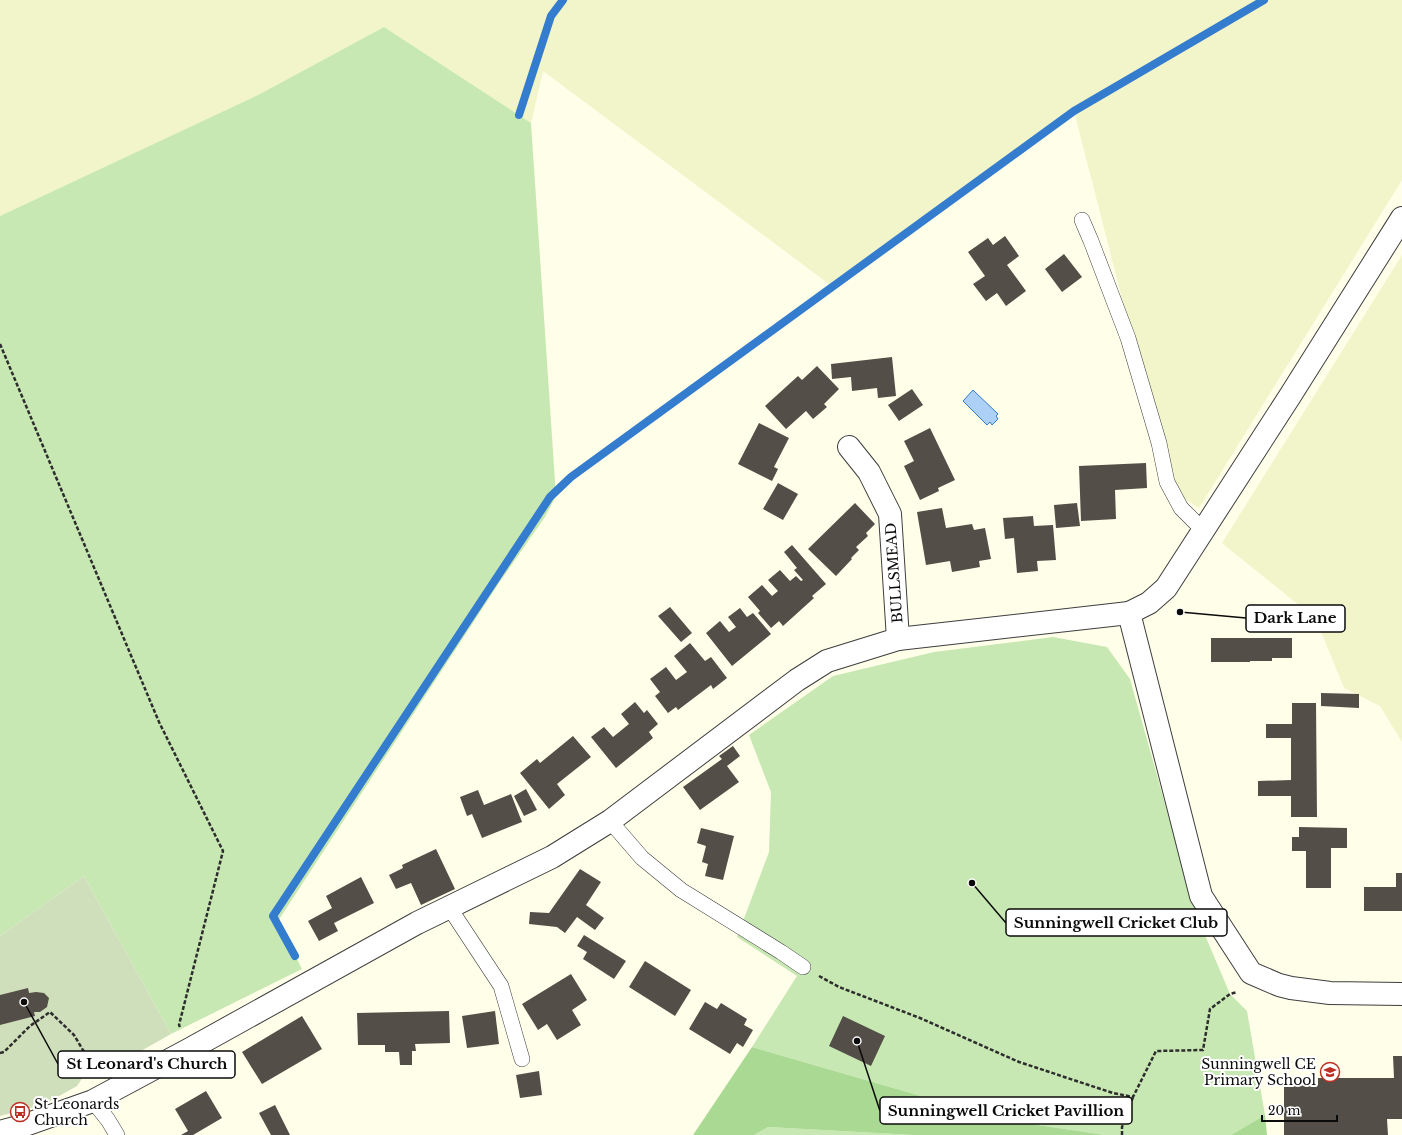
<svg xmlns="http://www.w3.org/2000/svg" width="1402" height="1135" font-family="'Libre Baskerville',serif">
	<rect width="100%" height="100%" fill="#fffee9"/>
	<g fill="#f2f4c9">
		<polygon points="0,0 1402,0 1402,180 1199,508 1171,490 1074,111 829,284 543,71 531,123 384,27 260,94 0,216"/>
		<polygon points="1402,255 1402,742 1380,706 1344,688 1316,619 1222,543"/>
	</g>
	<g fill="#c8e8b3">
		<polygon points="384,27 531,123 556,496 545,517 499,583 278,921 302,969 171,1034 84,876 0,936 0,216 260,94"/>
		<polygon points="1053,637 1107,647 1130,679 1196,914 1230,994 1247,1011 1265,1115 1231,1135 1105,1135 1004,1120 752,1047 797,976 737,937 769,852 771,792 749,735 833,676 934,652"/>
		<polygon points="768,1127 913,1135 754,1135"/>
	</g>
	<g fill="#a9d992">
		<polygon points="752,1047 1004,1120 1105,1135 913,1135 768,1127 754,1135 693,1135"/>
		<polygon points="1265,1115 1267,1135 1231,1135"/>
	</g>
	<polygon fill="#cfdfbb" points="84,876 171,1034 109,1069 93,1062 77,1086 45,1104 0,1116 0,936"/>
	<polygon fill="#add1f6" stroke="#347cce" points="973,390 998,414 996,416 998,419 992,425 990,422 987,425 963,401"/>
	<g fill="none" stroke-linecap="round" stroke-linejoin="round">
		<g stroke="#347cce" stroke-width="8">
			<polyline points="519,115 551,16 563,0"/>
			<polyline points="295,956 273,916 550,497 571,477 1074,111 1264,0"/>
		</g>
	</g>
	<g fill="#534e47">
		<polygon points="1005,236 1019,256 1007,265 1026,291 1006,306 997,293 986,301 973,284 985,276 968,252 988,238 993,245"/>
		<polygon points="1064,254 1082,277 1062,292 1045,269"/>
		<polygon points="892,357 896,396 878,398 877,388 852,391 851,377 832,379 831,364"/>
		<polygon points="817,366 839,389 824,404 827,407 813,419 806,411 786,429 765,406 798,376 802,380"/>
		<polygon points="912,389 923,405 899,421 888,405"/>
		<polygon points="759,423 789,438 774,467 778,469 772,481 738,464"/>
		<polygon points="930,428 955,480 938,488 939,491 920,500 904,466 914,461 904,441"/>
		<polygon points="1146,463 1147,488 1115,490 1116,519 1081,521 1079,466"/>
		<polygon points="778,483 798,494 783,520 763,509"/>
		<polygon points="855,503 875,524 866,533 868,536 856,547 859,550 851,558 852,559 836,576 808,549"/>
		<polygon points="1077,503 1080,526 1056,528 1054,505"/>
		<polygon points="942,508 946,528 972,524 974,530 985,528 991,559 979,561 980,567 952,572 950,561 926,565 917,512"/>
		<polygon points="1033,516 1034,526 1053,525 1056,560 1037,561 1038,571 1017,573 1014,538 1005,539 1003,518"/>
		<polygon points="792,545 826,584 812,596 814,598 783,626 779,621 771,628 758,613 760,611 748,597 762,585 772,596 778,591 768,580 780,570 790,581 796,576 801,581 803,580 794,570 797,568 784,552"/>
		<polygon points="670,607 692,633 681,642 658,616"/>
		<polygon points="740,608 747,617 753,613 771,634 732,666 706,633 720,621 729,632 736,627 728,617"/>
		<polygon points="1211,638 1292,638 1292,658 1272,658 1272,661 1250,661 1250,662 1211,662"/>
		<polygon points="690,643 705,661 711,657 727,678 713,689 711,685 678,710 676,707 668,713 655,696 660,692 650,679 666,667 676,680 687,672 674,656"/>
		<polygon points="1321,693 1359,694 1359,708 1321,706"/>
		<polygon points="635,702 644,713 647,710 658,724 649,732 653,738 616,768 591,737 604,727 613,737 629,724 621,714"/>
		<polygon points="1292,703 1316,703 1317,817 1291,817 1291,796 1258,796 1258,781 1291,780 1291,738 1266,738 1266,724 1292,724"/>
		<polygon points="573,736 591,757 557,784 565,795 549,809 520,773 537,759 540,763"/>
		<polygon points="733,746 740,756 727,766 739,782 700,810 683,787 722,759 719,756"/>
		<polygon points="526,789 537,810 524,816 514,796"/>
		<polygon points="478,790 484,805 511,794 522,822 482,838 472,814 467,816 460,797"/>
		<polygon points="1299,827 1347,828 1347,848 1331,848 1331,888 1306,888 1306,851 1292,851 1292,837 1299,837"/>
		<polygon points="701,828 734,836 723,880 705,876 708,864 702,862 706,846 697,843"/>
		<polygon points="436,849 455,889 421,905 411,883 396,889 389,875 403,868 402,865"/>
		<polygon points="580,869 601,882 586,905 604,918 595,930 577,917 565,933 557,927 529,924 530,912 549,913"/>
		<polygon points="1396,873 1402,873 1402,911 1364,911 1364,887 1396,887"/>
		<polygon points="361,877 374,903 334,923 338,931 319,941 308,921 332,908 326,896"/>
		<polygon points="584,935 626,961 614,979 583,959 587,952 577,946"/>
		<polygon points="645,961 691,990 675,1016 629,987"/>
		<polygon points="571,974 587,1000 572,1010 581,1025 557,1040 547,1024 538,1030 522,1004"/>
		<polygon points="28,988 29,993 36,992 44,993 49,998 47,1007 40,1012 34,1012 35,1016 0,1025 0,995"/>
		<polygon points="705,1002 717,1009 721,1003 747,1019 744,1025 753,1030 743,1047 737,1043 730,1054 689,1029"/>
		<polygon points="449,1011 450,1043 415,1044 416,1051 412,1051 412,1065 400,1065 399,1052 385,1052 385,1045 358,1045 357,1013"/>
		<polygon points="495,1011 499,1044 467,1048 462,1016"/>
		<polygon points="302,1016 322,1049 262,1084 242,1052"/>
		<polygon points="843,1016 885,1036 871,1066 829,1046"/>
		<polygon points="1393,1056 1402,1056 1402,1119 1387,1119 1388,1135 1284,1135 1284,1086 1318,1085 1318,1078 1394,1078"/>
		<polygon points="539,1071 542,1095 520,1098 516,1075"/>
		<polygon points="206,1091 222,1118 193,1135 181,1135 188,1131 175,1109"/>
		<polygon points="275,1105 290,1135 271,1135 259,1113"/>
	</g>
	<g fill="none" stroke-linecap="round" stroke-linejoin="round">
		<defs>
			<g id="service">
				<polyline points="1082,220 1091,241 1128,338 1159,443 1167,482 1181,508 1203,530"/>
				<polyline points="610,821 642,858 681,890 781,952 803,967"/>
				<polyline points="449,907 501,986 522,1059"/>
				<polyline points="93,1101 108,1120 117,1135"/>
			</g>
			<g id="minor">
				<polyline points="849,447 869,472 890,514 898,639"/>
				<polyline points="1129,613 1201,896 1251,973 1279,985 1291,988 1330,993 1402,994"/>
				<polyline points="0,1132 25,1125 93,1101 190,1049 417,923 552,857 610,821 797,680 827,661 898,639 1129,613 1149,603 1166,588 1290,396 1402,218"/>
			</g>
		</defs>
		<use href="#service" stroke="#3e3e3e" stroke-width="16"/>
		<use href="#minor" stroke="#3e3e3e" stroke-width="24"/>
		<g stroke="#2d2d2d" stroke-width="2.5" stroke-dasharray="4 2" stroke-linecap="butt">
			<polyline points="0,344 159,722 223,851 179,1025 180,1027"/>
			<polyline points="819,976 839,987 920,1018 1019,1062 1113,1093 1133,1097 1156,1051 1203,1050 1210,1009 1230,994 1237,992"/>
			<polyline points="0,1053 4,1052 30,1026 50,1012 74,1035 96,1072"/>
			<polyline points="1122,1135 1122,1127 1133,1097"/>
		</g>
		<use href="#service" stroke="#fff" stroke-width="15"/>
		<use href="#minor" stroke="#fff" stroke-width="22"/>
	</g>
	<defs>
		<symbol id="school-ring" viewBox="-11 -11 22 22"><circle r="9.5" fill="#fff" stroke="#bb3023" stroke-width="1.5"/><path d="M0-5L7-2L0 1L-7-2ZM-4 1L0 2.5L4 1V4Q0 6-4 4Z" fill="#bb3023"/></symbol>
		<symbol id="bus-ring" viewBox="-11 -11 22 22"><circle r="9.5" fill="#fff" stroke="#bb3023" stroke-width="1.5"/><path d="M-5-6H5V4H4V6H2V4H-2V6H-4V4H-5ZM-3.5-4V0h7V-4ZM-3.5 1.2v1.5H-2V1.2ZM2 1.2v1.5H3.5V1.2Z" fill="#bb3023"/></symbol>
	</defs>
	<g fill-rule="evenodd">
		<use href="#school-ring" x="1319" y="1061" width="22" height="22"/>
		<use href="#bus-ring" x="9" y="1101" width="22" height="22"/>
	</g>
	<g text-anchor="middle" stroke-width="4" stroke-linejoin="round" paint-order="stroke">
		<g font-size="14" fill="#0b0b0b" stroke="#fff">
			<text transform="translate(894 573) rotate(-94)" y="5">BULLSMEAD</text>
		</g>
		<g font-size="14" fill="#0b0b0b" stroke="#fff" text-anchor="end">
			<text x="1316" y="1069">Sunningwell CE<tspan x="1316" dy="16">Primary School</tspan></text>
			<text x="34" y="1109" text-anchor="start">St Leonards<tspan x="34" dy="16">Church</tspan></text>
		</g>
	</g>
	<path fill="none" stroke="#0b0b0b" stroke-width="1.5" d="M1180 612L1246 618M972 883L1006 923M24 1002L58 1064M857 1041L880 1111"/>
	<g fill="#0b0b0b" stroke="#fff" stroke-width="1.5">
		<circle cx="1180" cy="612" r="4"/>
		<circle cx="972" cy="883" r="4"/>
		<circle cx="24" cy="1002" r="4"/>
		<circle cx="857" cy="1041" r="4"/>
	</g>
	<g fill="#fff" stroke="#0b0b0b" stroke-width="1.5">
		<rect x="1246" y="605" width="99" height="27" rx="4"/>
		<rect x="1006" y="909" width="221" height="27" rx="4"/>
		<rect x="58" y="1051" width="177" height="27" rx="4"/>
		<rect x="880" y="1097" width="252" height="27" rx="4"/>
	</g>
	<g font-size="15" text-anchor="middle" font-weight="bold" fill="#0b0b0b">
		<text x="1295" y="623">Dark Lane</text>
		<text x="1116" y="928">Sunningwell Cricket Club</text>
		<text x="147" y="1069">St Leonard's Church</text>
		<text x="1006" y="1116">Sunningwell Cricket Pavillion</text>
	</g>
	<path d="M1262 1115v6h75v-6" fill="none" stroke="#0b0b0b" stroke-width="2"/>
	<text x="1268" y="1115" font-size="12" fill="#0b0b0b" stroke="#ffffff" stroke-width="3" paint-order="stroke">20 m</text>
</svg>
